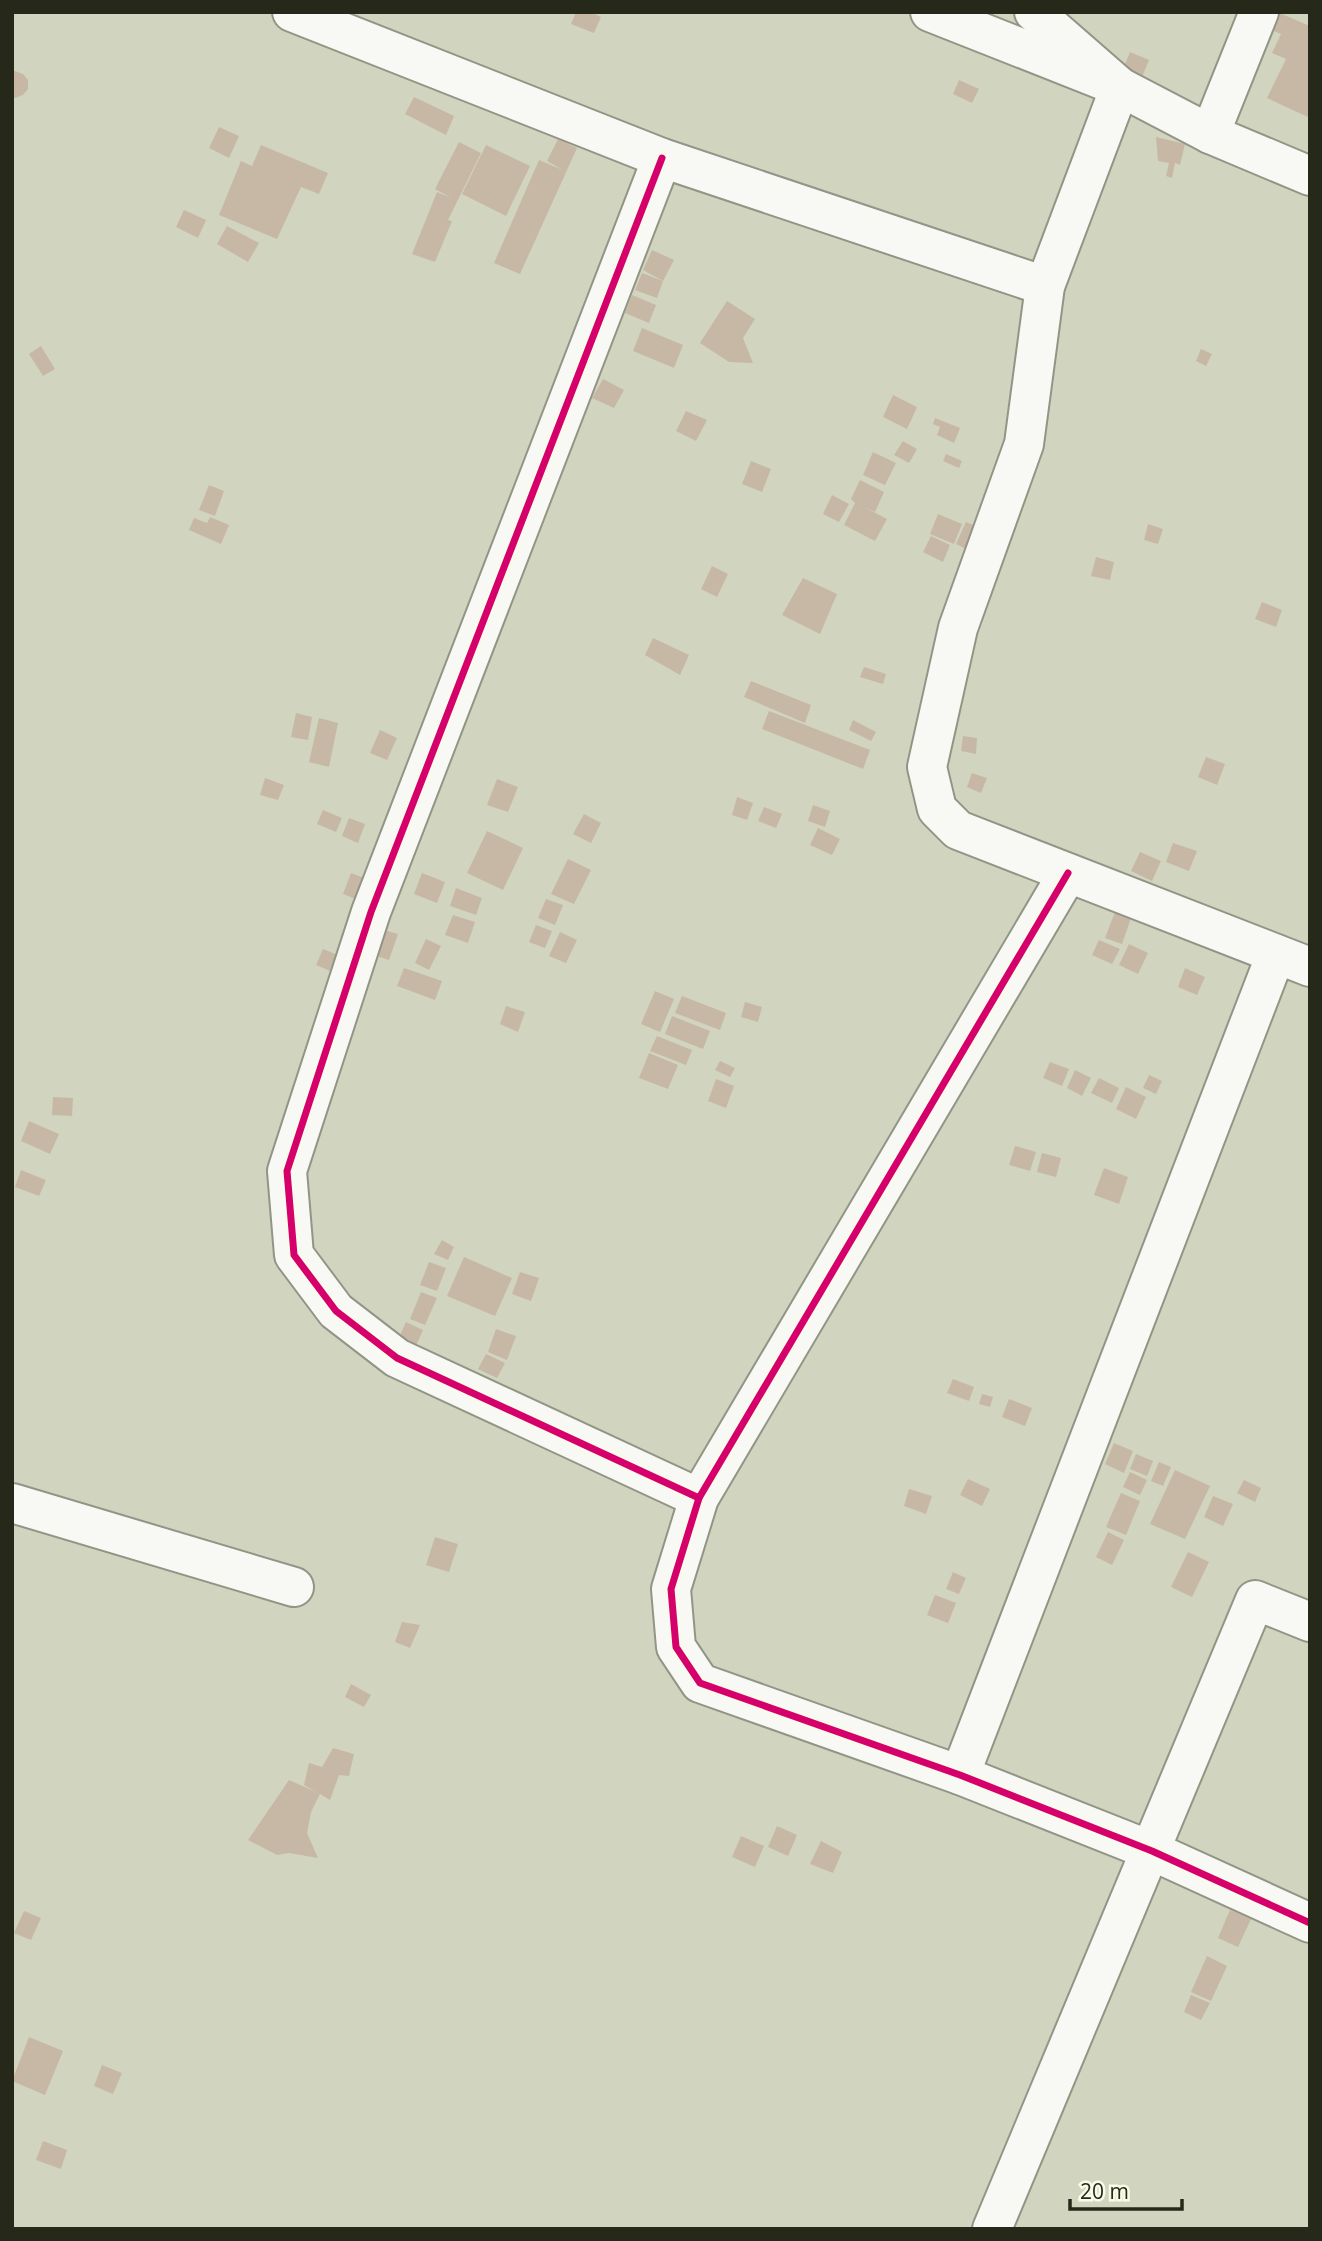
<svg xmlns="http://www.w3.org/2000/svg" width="1322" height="2241" font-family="'Open Sans',sans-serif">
	<rect width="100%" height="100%" fill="#d1d4bf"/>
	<g fill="#c7b8a5">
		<polygon points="576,12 590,12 601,17 594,33 571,24"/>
		<polygon points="1277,12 1310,26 1310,118 1267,98 1286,59 1272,53 1281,34 1254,23"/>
		<polygon points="1130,52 1149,60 1142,77 1123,69"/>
		<polygon points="15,71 23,74 28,80 28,89 23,95 15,98 12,97 12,72"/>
		<polygon points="959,80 979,89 972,103 953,94"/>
		<polygon points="414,97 454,116 446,135 405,114"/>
		<polygon points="219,127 239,136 229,158 209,148"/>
		<polygon points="1156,137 1185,144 1180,165 1175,163 1172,178 1166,176 1169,163 1158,161"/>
		<polygon points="558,139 577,148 520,274 494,263 539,160 563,170 547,161"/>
		<polygon points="459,142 481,153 448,220 452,221 435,262 412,254 437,192 451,198 435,189"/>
		<polygon points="261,145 328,173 319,194 301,187 277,239 219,215 241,161 252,166"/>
		<polygon points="486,145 530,166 506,216 462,194"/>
		<polygon points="184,210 206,220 198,238 176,227"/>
		<polygon points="227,226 259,243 248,262 217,244"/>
		<polygon points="652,250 674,260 663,281 643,270"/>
		<polygon points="642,273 663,281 657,298 635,290"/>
		<polygon points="632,295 656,305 649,323 625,313"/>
		<polygon points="727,301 755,319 743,338 753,363 729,362 700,343"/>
		<polygon points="642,328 683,345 674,368 633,351"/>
		<polygon points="41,346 55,369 43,376 29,354"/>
		<polygon points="1201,349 1212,354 1206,366 1196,361"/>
		<polygon points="603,379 624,390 614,408 592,398"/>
		<polygon points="893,395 917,407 907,429 883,417"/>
		<polygon points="686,411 707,420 696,441 676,431"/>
		<polygon points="935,418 960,428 954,443 937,435 940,427 933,424"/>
		<polygon points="903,441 917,449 909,463 894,455"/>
		<polygon points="873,452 896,463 885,485 863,475"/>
		<polygon points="946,454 962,461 959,468 943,461"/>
		<polygon points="751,461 771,469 762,492 742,484"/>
		<polygon points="860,480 884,492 875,512 864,507 887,519 875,541 844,525 855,503 851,499"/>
		<polygon points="209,485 224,491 215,516 199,510"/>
		<polygon points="832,495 849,504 839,522 823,514"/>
		<polygon points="938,514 962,524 954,544 930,534"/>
		<polygon points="210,517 229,525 221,544 189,530 194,518 207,523"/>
		<polygon points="966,522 983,529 972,552 956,544"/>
		<polygon points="1148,524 1163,529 1158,544 1144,540"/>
		<polygon points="931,536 950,545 943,562 923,552"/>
		<polygon points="1096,557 1114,562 1110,580 1091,576"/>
		<polygon points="712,566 728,574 717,597 701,589"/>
		<polygon points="803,578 837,594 820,634 782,615"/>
		<polygon points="1262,602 1282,610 1276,627 1255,619"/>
		<polygon points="653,638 689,655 680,675 645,655"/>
		<polygon points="864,667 886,674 883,684 860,677"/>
		<polygon points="751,681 811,705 805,723 744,697"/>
		<polygon points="769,711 870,750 863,769 762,729"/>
		<polygon points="296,713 312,717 308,740 291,737"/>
		<polygon points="319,718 338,723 329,767 309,762"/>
		<polygon points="853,720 876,732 871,741 849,730"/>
		<polygon points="380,730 397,738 387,760 370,753"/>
		<polygon points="963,736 977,738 976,754 961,751"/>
		<polygon points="1206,757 1225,764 1217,785 1198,777"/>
		<polygon points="972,773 987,778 981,793 967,787"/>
		<polygon points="265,778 284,785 278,800 260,795"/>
		<polygon points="497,779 518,787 508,812 487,805"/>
		<polygon points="737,797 753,803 747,820 732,815"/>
		<polygon points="813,805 830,811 825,827 808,821"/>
		<polygon points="764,807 782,814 776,828 758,821"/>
		<polygon points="323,810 342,818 336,832 317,824"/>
		<polygon points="584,814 601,823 591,843 573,834"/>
		<polygon points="349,818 365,824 358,843 342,836"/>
		<polygon points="818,828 840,839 832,855 810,845"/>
		<polygon points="487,831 523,848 503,890 467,873"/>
		<polygon points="1173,843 1197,851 1189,871 1166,862"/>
		<polygon points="1140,852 1161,861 1152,881 1131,871"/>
		<polygon points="568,859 591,870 574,904 551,894"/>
		<polygon points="351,873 367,879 358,900 343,894"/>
		<polygon points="422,873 445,882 437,903 414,894"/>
		<polygon points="456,888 482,898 476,915 450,906"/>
		<polygon points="546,899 563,905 555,925 538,918"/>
		<polygon points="1115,912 1131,918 1122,944 1105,938"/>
		<polygon points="453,915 475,922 468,943 445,935"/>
		<polygon points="536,925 552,931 545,948 529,942"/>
		<polygon points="381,929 398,934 389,960 373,955"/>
		<polygon points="560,932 577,940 566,963 549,956"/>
		<polygon points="426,939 441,946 429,970 415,963"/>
		<polygon points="1099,940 1120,949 1112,964 1092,955"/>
		<polygon points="1129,944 1148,953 1138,974 1119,965"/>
		<polygon points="323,949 343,957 335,973 316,965"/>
		<polygon points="404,968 442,981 435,1000 397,986"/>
		<polygon points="1185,968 1205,977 1197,995 1178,987"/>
		<polygon points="655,991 674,999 660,1032 641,1024"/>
		<polygon points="682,996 726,1013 720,1030 675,1013"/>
		<polygon points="745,1002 762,1007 758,1022 741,1017"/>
		<polygon points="506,1006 525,1012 518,1032 500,1024"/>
		<polygon points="672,1016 710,1031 703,1049 665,1034"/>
		<polygon points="657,1036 692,1050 686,1065 650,1051"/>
		<polygon points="649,1053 678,1065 668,1089 639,1078"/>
		<polygon points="720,1061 735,1068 730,1077 715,1070"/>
		<polygon points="1050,1062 1069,1069 1062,1086 1043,1078"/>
		<polygon points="1075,1070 1091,1078 1082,1096 1067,1088"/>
		<polygon points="1149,1075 1162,1081 1156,1094 1143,1088"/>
		<polygon points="1099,1078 1119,1088 1112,1103 1091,1093"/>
		<polygon points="716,1079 734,1086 726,1108 708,1101"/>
		<polygon points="1126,1087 1146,1097 1136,1119 1116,1109"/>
		<polygon points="53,1097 73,1098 72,1116 52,1115"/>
		<polygon points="29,1121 59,1134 50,1154 21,1141"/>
		<polygon points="1015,1146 1036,1152 1030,1171 1009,1165"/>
		<polygon points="1042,1153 1061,1158 1056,1177 1037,1172"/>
		<polygon points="1104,1168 1128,1177 1119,1204 1094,1195"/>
		<polygon points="21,1170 46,1180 39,1196 15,1187"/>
		<polygon points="442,1240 454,1247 448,1260 434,1254"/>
		<polygon points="464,1257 512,1278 495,1316 447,1296"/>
		<polygon points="429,1262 446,1268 437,1291 420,1285"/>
		<polygon points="520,1272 539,1278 531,1301 512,1294"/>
		<polygon points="421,1292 437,1298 425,1325 410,1319"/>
		<polygon points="406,1322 423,1330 414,1350 397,1342"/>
		<polygon points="496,1329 516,1336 507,1360 488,1352"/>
		<polygon points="486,1354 505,1363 497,1378 478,1369"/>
		<polygon points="953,1379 974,1387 969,1401 947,1393"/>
		<polygon points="982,1394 993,1397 990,1407 979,1404"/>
		<polygon points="1009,1399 1032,1408 1025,1426 1002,1417"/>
		<polygon points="1114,1443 1133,1451 1124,1473 1105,1464"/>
		<polygon points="1136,1454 1153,1461 1147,1476 1130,1469"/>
		<polygon points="1159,1462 1171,1467 1163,1486 1151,1481"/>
		<polygon points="1175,1470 1210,1486 1185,1539 1150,1524"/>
		<polygon points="1130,1472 1147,1480 1140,1495 1123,1487"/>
		<polygon points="968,1479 990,1489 982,1506 960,1495"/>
		<polygon points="1244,1480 1261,1488 1255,1502 1237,1493"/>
		<polygon points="909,1489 932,1496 926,1514 904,1506"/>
		<polygon points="1121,1493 1140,1501 1126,1535 1106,1527"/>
		<polygon points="1213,1496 1233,1504 1223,1526 1204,1517"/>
		<polygon points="1108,1532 1124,1540 1112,1565 1096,1557"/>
		<polygon points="435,1537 458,1544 449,1572 426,1565"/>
		<polygon points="1188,1552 1209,1562 1192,1597 1171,1587"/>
		<polygon points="953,1572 966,1578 959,1594 946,1589"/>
		<polygon points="935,1595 956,1603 948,1623 927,1615"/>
		<polygon points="402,1622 420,1625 410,1648 395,1642"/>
		<polygon points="351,1684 371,1695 364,1707 345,1697"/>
		<polygon points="333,1748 354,1754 349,1776 339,1775 330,1800 320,1794 311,1812 307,1833 318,1858 289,1853 277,1855 248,1840 289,1780 316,1792 304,1785 309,1763 322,1767"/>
		<polygon points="777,1826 797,1835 788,1856 768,1847"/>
		<polygon points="741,1836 764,1846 755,1867 732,1857"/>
		<polygon points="821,1841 842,1852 833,1873 810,1864"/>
		<polygon points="1230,1910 1251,1919 1238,1947 1218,1938"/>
		<polygon points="24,1911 41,1918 31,1940 14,1933"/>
		<polygon points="1207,1956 1227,1966 1211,2001 1191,1992"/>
		<polygon points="1191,1995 1210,2003 1201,2020 1184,2012"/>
		<polygon points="29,2037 63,2051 45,2095 12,2081"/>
		<polygon points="102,2065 122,2073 113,2094 94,2086"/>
		<polygon points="43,2141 67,2150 61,2169 36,2160"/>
	</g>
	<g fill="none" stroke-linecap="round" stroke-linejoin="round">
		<defs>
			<g id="street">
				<polyline points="292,12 662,158 1045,286"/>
				<polyline points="930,12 1120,87 1210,134 1310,176"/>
				<polyline points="1034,12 1120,87 1045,286 1024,444 958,628 927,767 937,809 958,830 1310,967"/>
				<polyline points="1210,134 1259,12"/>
				<polyline points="662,158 371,912 287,1171 294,1255 336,1311 397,1358 699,1498"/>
				<polyline points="1068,873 699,1498 671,1589 676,1647 700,1683 960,1775 1152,1851 1310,1923"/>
				<polyline points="12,1503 294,1587"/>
				<polyline points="960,1775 1276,954"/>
				<polyline points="992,2229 1255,1600 1310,1622"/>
			</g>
		</defs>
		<use href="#street" stroke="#929585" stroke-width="42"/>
		<use href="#street" stroke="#f8f9f5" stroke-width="38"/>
		<defs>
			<g id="cycleway">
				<polyline points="662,158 371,912 287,1171 294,1255 336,1311 397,1358 699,1498"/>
				<polyline points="1068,873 699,1498 671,1589 676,1647 700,1683 960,1775 1152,1851 1310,1923"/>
			</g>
		</defs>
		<use href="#cycleway" stroke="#f8fbe8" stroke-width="11"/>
		<use href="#cycleway" stroke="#d6006c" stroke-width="7"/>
	</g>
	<rect width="1322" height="2241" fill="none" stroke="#26281a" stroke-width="28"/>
	<path d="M1070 2199v10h112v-10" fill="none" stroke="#26281a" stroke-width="3.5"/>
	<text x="1080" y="2199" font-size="21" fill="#26281a" stroke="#f8fbe8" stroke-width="5" paint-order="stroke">20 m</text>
</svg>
